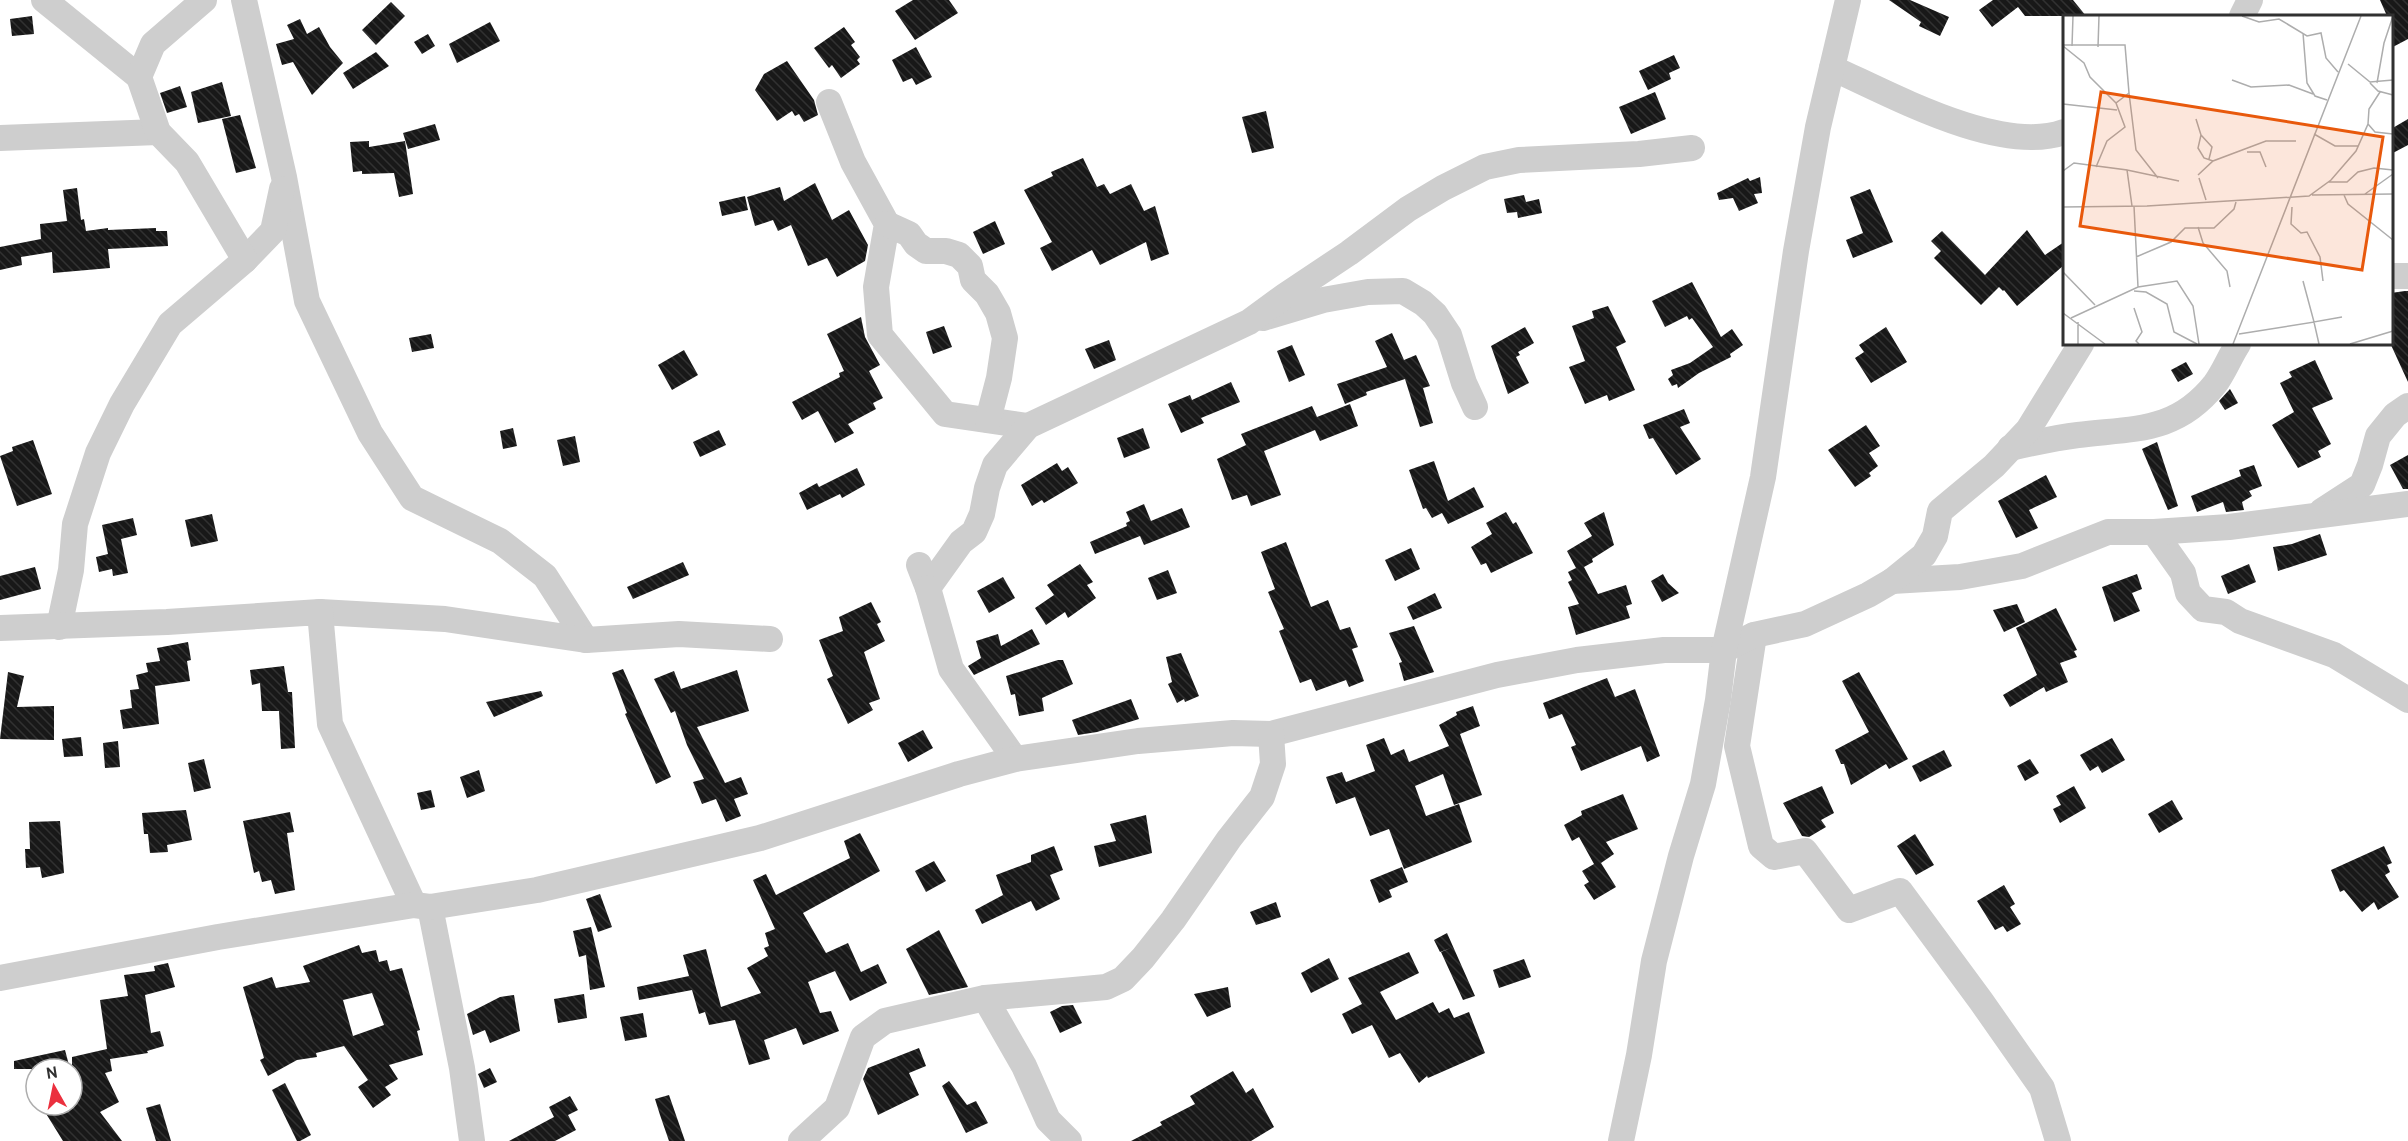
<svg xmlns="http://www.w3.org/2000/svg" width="2408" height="1141" font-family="Overpass,sans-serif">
	<defs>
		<pattern id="building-back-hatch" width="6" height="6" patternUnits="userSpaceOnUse" patternTransform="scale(1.5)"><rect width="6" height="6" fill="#181818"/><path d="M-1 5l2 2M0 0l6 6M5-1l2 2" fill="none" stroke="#313131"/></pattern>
	</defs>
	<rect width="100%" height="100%" fill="#fff"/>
	<g fill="url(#building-back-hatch)" fill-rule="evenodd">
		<polygon points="913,0 949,0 958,13 915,40 895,11"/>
		<polygon points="1889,0 1910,0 1949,17 1940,36 1919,26 1921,22"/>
		<polygon points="1993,0 2073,0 2086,16 2025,16 2018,7 1992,27 1979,10"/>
		<polygon points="2380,0 2408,0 2408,39 2391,48 2391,16 2387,16"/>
		<polygon points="391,2 405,16 376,45 362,30"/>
		<polygon points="32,16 34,34 12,36 10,19"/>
		<polygon points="300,19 307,34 319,27 330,47 343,63 312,95 293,62 282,65 276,44 294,39 287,25"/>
		<polygon points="490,22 500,41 457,63 449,44"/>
		<polygon points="844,27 855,42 851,45 860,57 857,60 860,64 841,78 832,65 829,68 814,48"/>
		<polygon points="428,34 435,46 422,54 414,42"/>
		<polygon points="916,47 932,77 916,85 912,78 903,82 892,60"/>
		<polygon points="376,52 389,66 353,89 343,73"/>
		<polygon points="1674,55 1680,68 1669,73 1671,79 1648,90 1639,71"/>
		<polygon points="787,61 814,100 818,115 804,122 799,114 795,116 792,111 777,121 755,90 764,74"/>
		<polygon points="222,82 231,116 198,123 191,92"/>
		<polygon points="180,86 187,107 167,113 160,93"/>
		<polygon points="1655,92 1666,119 1631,134 1619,107"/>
		<polygon points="1266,111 1274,148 1252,153 1242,117"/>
		<polygon points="240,115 256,168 236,173 222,119"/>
		<polygon points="2408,119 2408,145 2391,154 2391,129"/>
		<polygon points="435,124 440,140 408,149 403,133"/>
		<polygon points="369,141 369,147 405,141 413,194 399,197 394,173 362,174 362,171 353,172 350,142"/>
		<polygon points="1083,158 1097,187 1104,184 1110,194 1131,184 1144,211 1155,206 1169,254 1151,261 1146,242 1100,265 1092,250 1052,271 1040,248 1052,242 1024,190 1053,176 1051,172"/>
		<polygon points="1760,177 1762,193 1754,194 1758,203 1739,211 1733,198 1719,200 1717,193 1748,178 1750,181"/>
		<polygon points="815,183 832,220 849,210 868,245 865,261 837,277 827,258 808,266 791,225 778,231 773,220 755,226 747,197 780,187 784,201"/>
		<polygon points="77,188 81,220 84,219 86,231 108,228 108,230 156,228 156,231 167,231 168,246 108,249 110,268 53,273 52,252 21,257 22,265 0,270 0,247 41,239 40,224 67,221 63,190"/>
		<polygon points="1870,189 1893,242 1853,258 1846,240 1863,233 1850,197"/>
		<polygon points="1524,195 1526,202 1539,199 1542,213 1518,218 1517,212 1507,213 1504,199"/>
		<polygon points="745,196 748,210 722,216 719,202"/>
		<polygon points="995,221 1005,244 983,254 973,232"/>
		<polygon points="2027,230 2045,255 2064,242 2064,265 2017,306 2004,290 2003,291 1999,287 1981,305 1934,258 1941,251 1931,241 1942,231 1985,275"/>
		<polygon points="1692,282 1721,337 1732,329 1743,345 1730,354 1731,357 1699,373 1678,388 1677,384 1672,386 1668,379 1673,375 1671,370 1690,363 1713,347 1692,318 1689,320 1687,316 1665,327 1652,301"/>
		<polygon points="2405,291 2408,291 2408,382 2391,345 2391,293"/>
		<polygon points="1608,306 1626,342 1616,347 1635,390 1609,401 1607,395 1585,404 1569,367 1585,361 1572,326 1594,318 1592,311"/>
		<polygon points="861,317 865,337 880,365 869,371 883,398 873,403 876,409 848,424 854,433 835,443 818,411 802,420 792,402 840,377 839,373 844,371 827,334"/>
		<polygon points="944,326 952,347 933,354 926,332"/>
		<polygon points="1525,327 1534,343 1518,352 1520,355 1516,357 1529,383 1508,394 1491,346"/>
		<polygon points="1886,327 1907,362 1871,383 1855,358 1864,352 1859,345"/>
		<polygon points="1392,333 1404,360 1416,355 1430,386 1423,388 1433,423 1420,427 1405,379 1366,392 1367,395 1345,404 1337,384 1387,367 1375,341"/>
		<polygon points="431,334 434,348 412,352 409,338"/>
		<polygon points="1109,340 1116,360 1094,369 1085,349"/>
		<polygon points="1292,345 1305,375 1289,382 1277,351"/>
		<polygon points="684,350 698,375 672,390 658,365"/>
		<polygon points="2315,360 2333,399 2312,408 2331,444 2318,451 2321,457 2298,468 2272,425 2294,412 2280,383 2292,377 2289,372"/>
		<polygon points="2186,362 2193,374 2178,382 2171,370"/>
		<polygon points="1231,382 1240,402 1201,418 1204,423 1181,433 1168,404 1190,395 1192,400"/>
		<polygon points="2230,389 2238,403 2225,410 2219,401"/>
		<polygon points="1350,404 1358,426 1320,441 1315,430 1264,451 1281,495 1251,506 1247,495 1232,500 1217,459 1246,445 1241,434 1312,406 1317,417"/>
		<polygon points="1684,409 1690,423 1680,427 1701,459 1676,475 1653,438 1649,439 1643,425"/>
		<polygon points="1866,425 1880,446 1869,453 1878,466 1869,473 1871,476 1855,487 1828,450"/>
		<polygon points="513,428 517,446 503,449 500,431"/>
		<polygon points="1143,428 1150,448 1124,458 1117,438"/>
		<polygon points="719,430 726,445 700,457 693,442"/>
		<polygon points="575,436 580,462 563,466 557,440"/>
		<polygon points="33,440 52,494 17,506 0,456 13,451 12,447"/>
		<polygon points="2157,442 2178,506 2168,510 2142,449"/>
		<polygon points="2408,455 2408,489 2403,489 2390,465"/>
		<polygon points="1434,461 1448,501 1474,487 1484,507 1448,524 1442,513 1432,518 1426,508 1423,509 1409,470"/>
		<polygon points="1057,463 1062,471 1068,467 1078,483 1044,503 1042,500 1032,506 1021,485"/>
		<polygon points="2254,465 2262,486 2249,491 2252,496 2242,502 2244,510 2226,512 2223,502 2197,512 2191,496 2241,476 2239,470"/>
		<polygon points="857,468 865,485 842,498 840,494 807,510 799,493 817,483 819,487"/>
		<polygon points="2046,475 2057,497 2029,510 2038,528 2016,538 1998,501"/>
		<polygon points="1144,504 1151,521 1182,508 1190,527 1144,545 1140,536 1095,554 1090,542 1127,526 1126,523 1130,521 1126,512"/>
		<polygon points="1506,512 1513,524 1516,522 1533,553 1491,573 1486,563 1481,565 1471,547 1492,534 1486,523"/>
		<polygon points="1604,512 1614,545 1592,559 1593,562 1584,567 1598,594 1626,585 1632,604 1626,606 1630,618 1576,635 1568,607 1579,604 1568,582 1572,580 1568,572 1576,568 1567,551 1592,536 1584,523"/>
		<polygon points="212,514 218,541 191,547 185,520"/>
		<polygon points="133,518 137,535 121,539 128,573 113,576 112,569 99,572 96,557 108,554 102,525"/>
		<polygon points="2320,534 2327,555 2278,571 2273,547 2292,544"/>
		<polygon points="1286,542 1311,607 1328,600 1340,630 1350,627 1358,647 1352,649 1364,681 1349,687 1346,680 1316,691 1311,679 1300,683 1279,631 1284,629 1268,592 1275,589 1261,552"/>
		<polygon points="1411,548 1420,569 1395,581 1385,560"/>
		<polygon points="683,562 689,575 633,599 627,587"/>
		<polygon points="1080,564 1093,582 1087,585 1096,598 1068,618 1065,612 1046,625 1035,608 1054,595 1047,585"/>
		<polygon points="2249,564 2256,582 2228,594 2221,576"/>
		<polygon points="35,567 41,589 0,600 0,576"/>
		<polygon points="1168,570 1177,593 1157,600 1148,578"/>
		<polygon points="1663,574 1668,583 1679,593 1662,602 1651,581"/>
		<polygon points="2137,574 2142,589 2132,593 2140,611 2114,622 2102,587"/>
		<polygon points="1003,577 1015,598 989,613 977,591"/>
		<polygon points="1435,593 1442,608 1413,620 1407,607"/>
		<polygon points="871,602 881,622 877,624 885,641 864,652 880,699 869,703 873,710 848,724 827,679 833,676 819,640 843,631 839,617"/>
		<polygon points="2017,604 2025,622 2004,632 1993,610"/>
		<polygon points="2056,608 2077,650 2074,651 2077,657 2060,663 2068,682 2046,692 2044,687 2010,707 2003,695 2037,675 2016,628"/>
		<polygon points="1414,626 1434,672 1404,681 1399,663 1402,662 1389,633"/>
		<polygon points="1032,629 1040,644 974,675 968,666 981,658 976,641 998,634 1001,646"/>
		<polygon points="188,642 191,660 187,661 190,681 155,686 159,724 123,729 120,710 132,708 130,690 139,689 136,675 148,672 146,663 160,661 157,648"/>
		<polygon points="1181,653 1199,696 1185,702 1184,699 1177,703 1168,684 1172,682 1166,657"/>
		<polygon points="1058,660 1063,660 1073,684 1042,698 1044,711 1019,716 1015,694 1011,695 1006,676"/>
		<polygon points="284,666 288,692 292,692 295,748 281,749 279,711 262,711 260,683 252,685 250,670"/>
		<polygon points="623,669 671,777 656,784 625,714 627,713 612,673"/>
		<polygon points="737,670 749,711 697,727 725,783 741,777 748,794 734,799 741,816 726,822 716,799 702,804 693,782 704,779 687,745 675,711 671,713 654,679 674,671 681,689"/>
		<polygon points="8,672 24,676 17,707 54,706 54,740 0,739"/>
		<polygon points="1859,672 1908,759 1889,769 1886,764 1851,785 1844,764 1841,764 1835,750 1869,732 1842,681"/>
		<polygon points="1607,678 1615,697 1635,689 1660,756 1647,762 1641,746 1581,771 1571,747 1576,745 1562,714 1549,719 1543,703"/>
		<polygon points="541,691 543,696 494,717 486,702"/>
		<polygon points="1131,699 1139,719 1097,732 1078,735 1072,720"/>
		<polygon points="1473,706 1480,726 1460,734 1482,795 1454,805 1443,774 1415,786 1426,816 1459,804 1472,842 1404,869 1389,829 1370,836 1355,797 1336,804 1326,777 1342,772 1346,782 1375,771 1366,745 1384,738 1391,755 1404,749 1409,762 1449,746 1439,725 1457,715 1456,712"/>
		<polygon points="923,730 933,748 908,762 898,743"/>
		<polygon points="81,737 83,756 64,757 62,739"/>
		<polygon points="2112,738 2125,760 2102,773 2098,766 2090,771 2080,755"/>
		<polygon points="118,741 120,767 105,768 103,743"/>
		<polygon points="1944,750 1952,766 1920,782 1912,766"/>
		<polygon points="204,759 211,788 194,792 188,763"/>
		<polygon points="2030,759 2039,773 2025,781 2017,766"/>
		<polygon points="479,770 485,791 467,798 460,777"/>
		<polygon points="1822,786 1834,813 1821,820 1826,827 1809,837 1802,836 1783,803"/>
		<polygon points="2074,786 2086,808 2060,823 2053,809 2061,805 2056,796"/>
		<polygon points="431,790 435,807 421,810 417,793"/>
		<polygon points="1623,794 1638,829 1606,842 1614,854 1601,863 1616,887 1594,900 1584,885 1589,882 1582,871 1594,864 1579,837 1572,841 1564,825 1582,815 1581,811"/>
		<polygon points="2172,800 2183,819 2159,833 2148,814"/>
		<polygon points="186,810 192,840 167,845 168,852 150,853 148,834 144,834 142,813"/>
		<polygon points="290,812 294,832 287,833 295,890 275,894 271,880 262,882 259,871 254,873 243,821"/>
		<polygon points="1146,815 1152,853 1099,867 1094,846 1116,841 1110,824"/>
		<polygon points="60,821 64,873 42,878 40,867 26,868 25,849 30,849 29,822"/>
		<polygon points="860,833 880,871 803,913 826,953 848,943 861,972 878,964 887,983 850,1001 835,971 808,982 820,1013 831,1011 839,1031 803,1045 796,1028 764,1040 770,1059 749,1065 735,1020 709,1025 705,1012 699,1014 692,990 639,1000 637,987 689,976 683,955 706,949 721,1007 761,993 747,968 768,956 764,948 769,946 765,933 775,929 753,880 766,874 776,895 850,858 844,841"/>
		<polygon points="1915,834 1934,865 1916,875 1897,846"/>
		<polygon points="1054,846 1063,870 1050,875 1060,899 1036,911 1031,901 982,924 975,910 1003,895 996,875 1031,862 1031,855"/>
		<polygon points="2384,846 2392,863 2387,865 2390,872 2385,875 2399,897 2378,910 2374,902 2362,912 2344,890 2340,892 2331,870"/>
		<polygon points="934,861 946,881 926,892 915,871"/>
		<polygon points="1402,867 1408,882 1389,890 1392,897 1379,903 1370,880"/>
		<polygon points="2004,885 2015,904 2010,907 2021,924 2007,932 2003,926 1995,930 1977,901"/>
		<polygon points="600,894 612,927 598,932 586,899"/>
		<polygon points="1276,902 1281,917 1256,925 1250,912"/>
		<polygon points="591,927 605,987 590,990 586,955 579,957 573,931"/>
		<polygon points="939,930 968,987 929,995 906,949"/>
		<polygon points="1447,933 1475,996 1463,1000 1441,952 1451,948 1440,952 1434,940"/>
		<path d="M 359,945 L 362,953 L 376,950 L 379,962 L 387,960 L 390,971 L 402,968 L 420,1030 L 417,1031 L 423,1055 L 389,1065 L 398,1079 L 385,1087 L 391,1095 L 373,1108 L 358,1087 L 368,1080 L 344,1046 L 316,1053 L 317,1057 L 297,1060 L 268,1076 L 260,1060 L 264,1058 L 243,987 L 272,977 L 276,988 L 310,982 L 303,966 ZM 372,993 L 384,1025 L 353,1036 L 343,1000 Z"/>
		<polygon points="1409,952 1419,973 1380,992 1396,1020 1433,1002 1439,1013 1449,1008 1454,1018 1469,1012 1485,1053 1428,1078 1427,1076 1419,1083 1400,1053 1389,1058 1372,1025 1352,1034 1342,1014 1362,1004 1348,978"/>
		<polygon points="1329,958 1339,979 1311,993 1301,973"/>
		<polygon points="1524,959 1531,977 1499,988 1493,970"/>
		<polygon points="168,963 175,987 145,995 151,1033 160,1031 164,1046 147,1051 148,1053 110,1059 112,1071 105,1073 119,1102 100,1112 122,1141 63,1141 45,1112 56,1105 72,1105 72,1057 107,1049 100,1000 128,996 124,975 155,971 154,966"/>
		<polygon points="1228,987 1231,1007 1207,1017 1194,994"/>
		<polygon points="584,994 587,1018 558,1023 554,999"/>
		<polygon points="514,995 520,1031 490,1043 485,1030 473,1035 467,1014 500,997"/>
		<polygon points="1073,1005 1082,1023 1060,1033 1050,1012 1062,1006"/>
		<polygon points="643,1013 647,1037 625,1041 620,1017"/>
		<polygon points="919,1048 926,1066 909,1073 919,1095 878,1115 863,1079 868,1068"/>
		<polygon points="65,1050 70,1069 14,1069 14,1061"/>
		<polygon points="490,1068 497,1082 484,1088 478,1074"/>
		<polygon points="1233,1071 1246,1093 1253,1088 1274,1127 1251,1141 1131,1141 1162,1125 1160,1122 1195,1104 1190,1096"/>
		<polygon points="949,1081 967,1105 976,1101 988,1123 966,1133 942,1086"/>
		<polygon points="285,1083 311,1135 300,1141 297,1141 272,1090"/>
		<polygon points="669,1095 685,1141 669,1141 660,1115 655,1099"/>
		<polygon points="570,1096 578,1110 568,1115 576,1130 555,1141 509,1141 554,1117 549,1107"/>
		<polygon points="160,1104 171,1141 156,1141 146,1108"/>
	</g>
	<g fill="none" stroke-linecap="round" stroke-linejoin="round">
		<g stroke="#cecece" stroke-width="26">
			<polyline points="44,0 139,77"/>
			<polyline points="244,0 284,177 307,301 370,433 412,498 500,541 545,576 586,640"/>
			<polyline points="2242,16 2250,0"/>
			<path d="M 1832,68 C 1892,95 2000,155 2064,132"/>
			<polyline points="829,102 853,162 887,224 876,287 880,335 945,414 1028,426"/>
			<polyline points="0,138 158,132"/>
			<polyline points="887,224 909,234 916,244 926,251 946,251 959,255 970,266 973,280 987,294 998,313 1005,338 999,378 988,420"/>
			<polyline points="245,260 273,231 282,189"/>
			<polyline points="2392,276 2408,276"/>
			<polyline points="1263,318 1323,300 1368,292 1403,291 1423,303 1435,314 1449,335 1464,383 1475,407"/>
			<path d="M 2010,448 C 2032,443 2055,438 2078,435 C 2134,428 2176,433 2215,384 C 2224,372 2230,356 2238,344"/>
			<polyline points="2322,511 2362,485 2370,465 2378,436 2395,415 2408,406"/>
			<polyline points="2154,532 2183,573 2188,593 2203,609 2226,612 2240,621 2334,655 2408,700"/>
			<polyline points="919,565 928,588 961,542 974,532 982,514 987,488 995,465 1028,426 1249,322 1286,295 1349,253 1408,209 1443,188 1485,167 1519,160 1639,154 1692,148"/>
			<polyline points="1892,581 1960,577 2022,566 2108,532 2154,532 2229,527 2408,504"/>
			<polyline points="928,588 951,669 1015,759"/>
			<polyline points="320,612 445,619 586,640 679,634 770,639"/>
			<polyline points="59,627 71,570 75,524 98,453 122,404 170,324 245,260 187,162 158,132 139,77 153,44 204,0"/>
			<polyline points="0,628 167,622 320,612 330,724 414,905"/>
			<polyline points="1754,635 1737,746 1761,846 1774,857 1805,851 1849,910 1900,891 1981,1001 2042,1088 2058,1141"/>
			<polyline points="430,907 462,1068 472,1141"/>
			<polyline points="0,978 218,937 414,905 430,907 537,890 760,838 959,774 1015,759 1138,741 1233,733 1271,734 1497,675 1577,660 1664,650 1724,650 1754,635 1805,624 1868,595 1892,581 1924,555 1935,536 1940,511 1994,466 2028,430 2081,344"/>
			<polyline points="985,998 1024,1066 1048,1120 1069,1141"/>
			<polyline points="801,1141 837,1108 863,1037 885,1021 985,998 1106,987 1123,979 1143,958 1173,920 1229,839 1262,797 1273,764 1271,734"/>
			<polyline points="1621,1141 1639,1055 1654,961 1681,856 1703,784 1718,700 1724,650 1763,477 1796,251 1818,127 1848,0"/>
		</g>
	</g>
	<g transform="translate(2063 15)">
		<rect width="330" height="330" fill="#fff"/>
		<path fill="none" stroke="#adadad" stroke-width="1.5" d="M 179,1 L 196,7 L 216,4 L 244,21 L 258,18 L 263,43 L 275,57M 240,18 L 244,68 L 252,81 L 264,85M 0,30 L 62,30 L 66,78 L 53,88 L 62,112 L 44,126 L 33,152M 0,31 L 21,48 L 27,62 L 53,88M 9,31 L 10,1M 35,32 L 36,1M 285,49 L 307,67 L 330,65M 169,65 L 188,72 L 226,70 L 250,79M 307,68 L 315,76 L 330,80M 314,68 L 321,28 L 330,1M 66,78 L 73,135 L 95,163M 0,89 L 54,95M 133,104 L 138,120 L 135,133 L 141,143 L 150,146M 305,109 L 312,117 L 330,119M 251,119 L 272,131 L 295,131M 138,120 L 149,132 L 146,144M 184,137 L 197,137 L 203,152M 64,155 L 116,166M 0,156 L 11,148 L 64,155 L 69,191M 135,160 L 150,146 L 203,126 L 233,126M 136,163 L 143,185M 265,167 L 284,167 L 295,157 L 311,153 L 330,155M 302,179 L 330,159M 249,180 L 330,179M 281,180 L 285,189 L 330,225M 71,191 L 75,272M 0,192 L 84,191 L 246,181 L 268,165 L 293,136 L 305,109 L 306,94 L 317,77M 229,192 L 228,209 L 238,218 L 244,217 L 257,242 L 260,266M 135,212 L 140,228 L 164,256 L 167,272M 73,242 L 108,227 L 122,213 L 151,213 L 171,194 L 173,187M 0,257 L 32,290M 240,266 L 251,307 L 279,302M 71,276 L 83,277 L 104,289 L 111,317 L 134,329M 71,293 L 79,317 L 73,326 L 76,329M 0,298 L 42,329M 8,303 L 75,272 L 114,266 L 130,291 L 136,329M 15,307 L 15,329M 176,319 L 251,307 L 256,329M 170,329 L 298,1M 287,329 L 330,316"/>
		<path fill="#e8590c" fill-opacity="0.15" stroke="#e8590c" stroke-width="3" d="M 38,77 L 320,122 L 299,255 L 17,211 Z"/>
		<rect width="330" height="330" fill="none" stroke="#313131" stroke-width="3"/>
	</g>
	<g transform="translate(54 1087) rotate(351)"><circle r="28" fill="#ffffff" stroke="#adadad" stroke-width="1.5"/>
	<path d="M0-4.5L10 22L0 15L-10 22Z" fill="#eb303e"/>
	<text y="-9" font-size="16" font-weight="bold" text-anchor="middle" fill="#313131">N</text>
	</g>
</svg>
